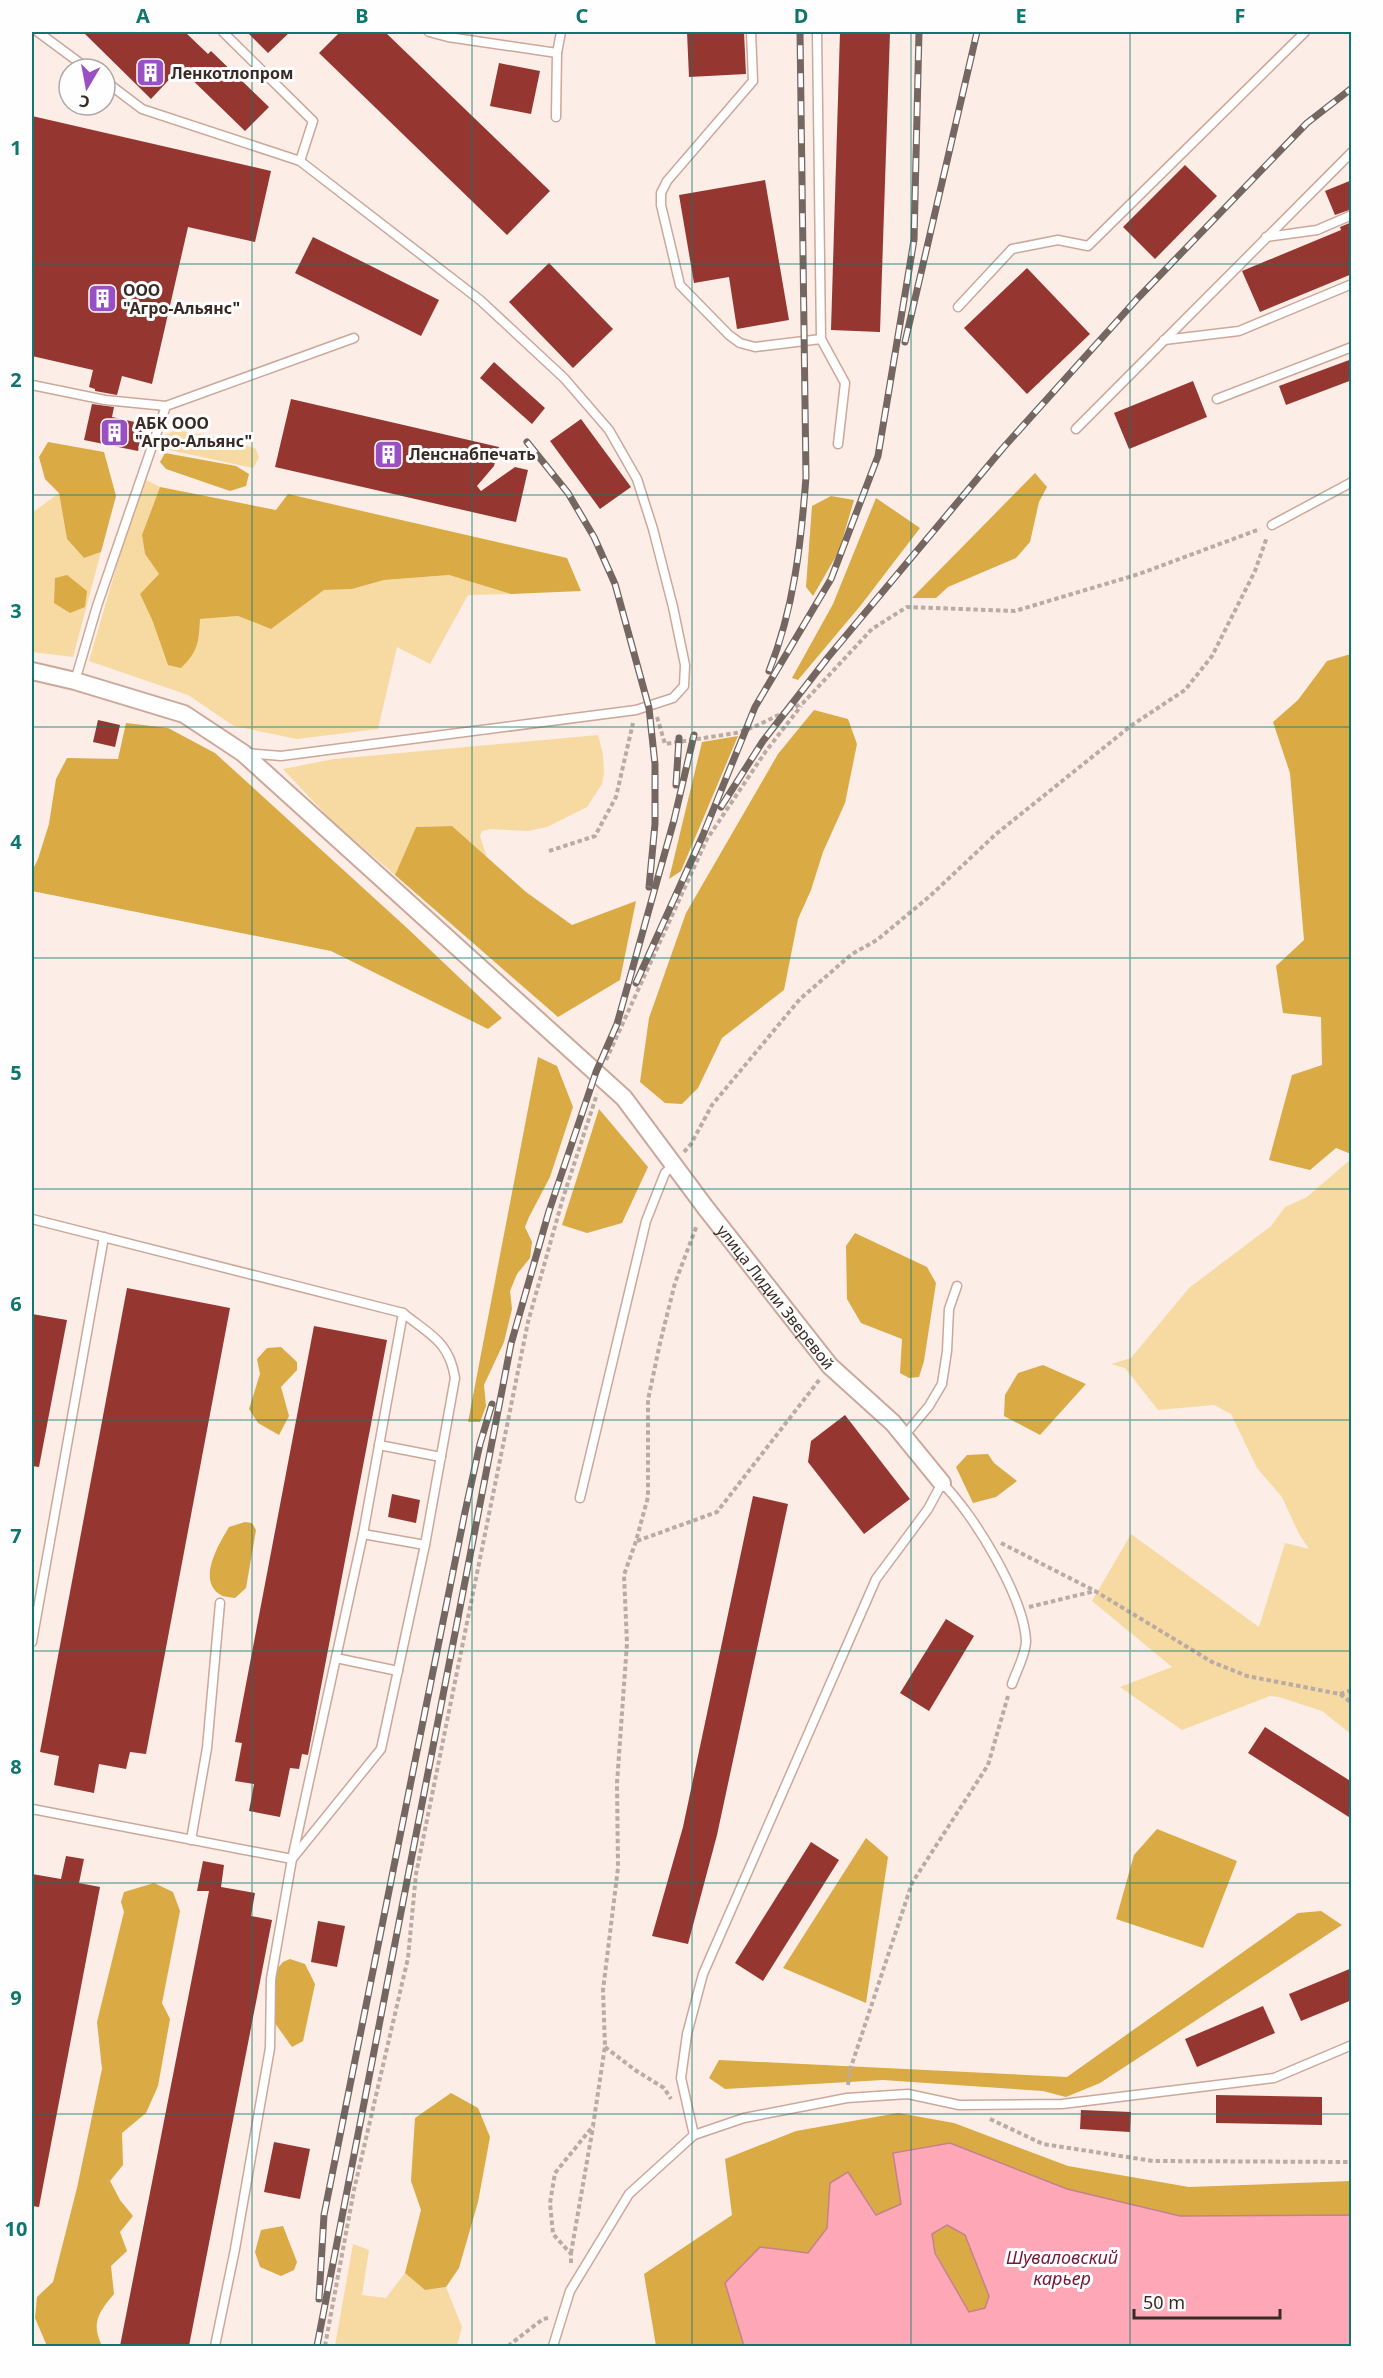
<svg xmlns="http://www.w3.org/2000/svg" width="1383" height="2378" font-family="'Noto Sans',sans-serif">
	<rect width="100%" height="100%" fill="#fcede7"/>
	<g fill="#f7daa2">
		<polygon points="176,430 233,440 256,449 259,458 253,468 160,448 163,436"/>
		<polygon points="146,480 160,487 142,535 145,554 159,574 140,594 153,622 199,638 200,619 238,616 271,629 324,590 352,589 384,580 449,575 511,594 468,595 430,664 397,647 378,729 297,739 234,726 188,695 89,661 126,534"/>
		<polygon points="59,493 67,539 84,558 101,552 73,657 32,652 32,513"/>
		<polygon points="598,735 603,754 604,774 602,784 587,807 547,827 528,831 491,829 482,831 480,836 487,858 452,826 416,827 395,875 333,822 283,769 334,759"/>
		<polygon points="1351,1159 1351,1734 1322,1711 1279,1697 1270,1696 1182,1730 1120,1687 1172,1667 1092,1601 1131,1534 1259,1627 1285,1543 1309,1549 1299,1534 1282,1497 1257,1468 1231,1414 1214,1405 1158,1410 1125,1368 1111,1364 1131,1358 1189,1288 1271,1226 1285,1207 1307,1197"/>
		<polygon points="353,2244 369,2250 362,2295 386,2298 405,2273 425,2290 446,2287 462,2327 457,2346 335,2346"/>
	</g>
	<g fill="#daaa45">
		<polygon points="48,442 104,452 116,496 101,552 84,558 67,539 59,493 45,479 39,457"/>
		<polygon points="165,453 236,466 249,474 246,486 230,491 166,469 160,462"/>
		<polygon points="1035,473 1047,487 1039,502 1030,542 1016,558 948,587 936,598 912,598"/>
		<path d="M 160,487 L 276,510 L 288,494 L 567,558 L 581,591 L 511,594 L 449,575 L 384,580 L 352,589 L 324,590 L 271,629 L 238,616 L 200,619 C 199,641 198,652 181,668 L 168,665 L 153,622 L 140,594 L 159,574 L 145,554 L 142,535 Z"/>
		<polygon points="831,496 854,500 839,551 813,596 806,587 812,506"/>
		<polygon points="876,498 920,528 861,605 798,680 792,678 833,604"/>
		<polygon points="67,575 87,591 85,607 70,613 54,603 55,578"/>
		<polygon points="1351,654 1351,1154 1336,1148 1310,1170 1269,1160 1292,1075 1322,1065 1321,1017 1283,1013 1276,966 1304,940 1290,773 1273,722 1298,700 1327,661"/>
		<polygon points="814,710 848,719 857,744 845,803 823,852 811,890 798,919 784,990 722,1038 698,1088 682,1104 665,1103 640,1082 649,1018 686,913 778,754"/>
		<polygon points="126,723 168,728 215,753 407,928 502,1018 488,1029 331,951 32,891 32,871 38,859 49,824 56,779 67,758 118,759"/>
		<polygon points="738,736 681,871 669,879 702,742"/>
		<polygon points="452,826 526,892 572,925 636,901 620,980 558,1017 395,875 416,827"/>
		<polygon points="538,1057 557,1066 573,1107 550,1177 529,1217 525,1227 532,1242 530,1258 517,1274 510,1291 512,1309 504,1342 484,1385 486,1406 480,1422 468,1422"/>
		<polygon points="599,1109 648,1167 622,1223 587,1233 562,1225"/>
		<polygon points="855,1233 927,1267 936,1283 924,1361 919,1377 909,1378 900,1373 902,1339 861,1323 847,1299 846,1246"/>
		<polygon points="281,1347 297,1362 297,1370 281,1387 289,1416 279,1435 258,1423 249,1409 260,1374 257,1359 267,1348"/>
		<polygon points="1043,1365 1086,1384 1040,1435 1004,1416 1005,1395 1018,1373"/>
		<polygon points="988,1454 994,1463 1017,1481 996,1497 973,1503 956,1467 967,1455"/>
		<path d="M 245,1522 L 252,1523 L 256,1530 L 246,1588 L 235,1598 C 231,1597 224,1597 221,1595 C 196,1581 219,1544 229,1527 Z"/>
		<polygon points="1157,1829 1237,1861 1203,1948 1116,1919 1134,1855"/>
		<polygon points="866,1838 888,1857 866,2003 783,1968"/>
		<path d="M 154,1883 L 173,1892 L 180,1911 L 162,2003 L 170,2019 L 158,2086 L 146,2113 L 122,2133 L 123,2165 L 110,2181 L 120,2200 L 133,2216 L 120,2232 L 127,2251 L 111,2266 L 114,2294 C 98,2313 91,2323 102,2346 L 47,2346 L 35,2318 L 37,2297 L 53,2282 L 77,2188 L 102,2069 L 97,2022 L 124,1912 L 121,1902 L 124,1892 Z"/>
		<polygon points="1321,1911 1342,1925 1100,2083 1066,2097 1043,2091 883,2080 725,2089 709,2078 719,2060 1067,2077 1298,1913"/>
		<polygon points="290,1959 305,1964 315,1984 303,2041 292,2047 269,2015 268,2006 278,1968 283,1962"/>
		<polygon points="451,2093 478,2108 490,2137 478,2202 459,2268 446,2287 425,2290 405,2273 421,2210 411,2181 415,2118"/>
		<polygon points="898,2113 954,2123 1068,2166 1189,2187 1351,2181 1351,2215 1180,2216 1067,2189 901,2204 877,2215 848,2172 830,2183 827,2228 808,2253 725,2283 744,2346 656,2346 644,2274 732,2215 725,2159 796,2131"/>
		<polygon points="947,2225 965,2235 989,2297 985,2308 969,2312 935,2252 932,2234"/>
		<polygon points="283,2226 297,2262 294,2270 281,2276 260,2267 255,2252 261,2230"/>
	</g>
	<path fill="#fea7b7" stroke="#c3828b" stroke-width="1.5" fill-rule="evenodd" d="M 950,2143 L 1067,2189 L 1180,2216 L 1351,2215 L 1351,2346 L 744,2346 L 725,2283 L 760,2247 L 808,2253 L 827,2228 L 830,2183 L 848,2172 L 876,2215 L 901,2204 L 893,2153 ZM 947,2225 L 965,2235 L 989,2296 L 985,2308 L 969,2312 L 935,2253 L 932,2234 Z"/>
	<g fill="#953631">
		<polygon points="83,32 185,32 208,54 211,51 269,107 245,131 180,68 151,99"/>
		<polygon points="247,32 290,32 268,53"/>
		<polygon points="340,32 385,32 550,191 507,235 319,53"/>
		<polygon points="687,32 744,32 746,74 689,77"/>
		<polygon points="840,32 890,32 880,332 831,330"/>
		<polygon points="499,63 540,71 531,114 490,106"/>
		<polygon points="32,116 271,171 255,242 188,227 152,384 122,376 117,395 95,391 95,389 89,387 93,370 32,356"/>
		<polygon points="1185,165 1217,196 1155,259 1123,227"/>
		<polygon points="765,180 789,320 737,329 729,277 694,283 679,195"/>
		<polygon points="1352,180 1352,209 1335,215 1325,191"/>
		<polygon points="1352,222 1352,274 1260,312 1242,271 1341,230 1340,227"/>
		<polygon points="313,237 439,300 421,336 295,273"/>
		<polygon points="549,263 613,329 573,368 509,302"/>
		<polygon points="1027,268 1090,334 1027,394 964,328"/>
		<polygon points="1352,359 1352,380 1286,405 1279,386"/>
		<polygon points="494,362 545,408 532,424 480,378"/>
		<polygon points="1193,381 1207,417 1129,449 1114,413"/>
		<polygon points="291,399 499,447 494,466 477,486 481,491 515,467 528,470 516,522 275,467"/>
		<polygon points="92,404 114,407 112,417 144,424 138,451 84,440"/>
		<polygon points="581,419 631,487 600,509 550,441"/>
		<polygon points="98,720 120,725 115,747 93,742"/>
		<polygon points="127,1288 230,1308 146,1754 130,1752 126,1769 99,1764 94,1793 54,1785 59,1756 40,1752"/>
		<polygon points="32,1314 67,1320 39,1467 32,1466"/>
		<polygon points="314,1326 387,1340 308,1755 302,1754 299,1769 290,1768 280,1817 249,1811 254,1784 235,1781 242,1743 235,1742"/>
		<polygon points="845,1415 910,1499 864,1534 808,1462 811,1441"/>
		<polygon points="392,1494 420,1500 416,1523 388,1517"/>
		<polygon points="753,1496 788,1504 717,1835 688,1944 652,1936 683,1827"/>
		<polygon points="946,1619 974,1636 929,1711 900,1693"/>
		<polygon points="1265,1727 1352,1782 1352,1819 1248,1753"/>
		<polygon points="811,1842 839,1860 763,1981 735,1963"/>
		<polygon points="66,1856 84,1859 79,1883 100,1887 39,2207 32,2206 32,1874 61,1879"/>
		<polygon points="203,1861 224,1865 221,1887 255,1893 251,1916 272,1920 189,2346 120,2346 209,1891 197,1891"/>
		<polygon points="318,1921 345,1926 337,1967 311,1962"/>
		<polygon points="1352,1968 1352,2000 1301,2021 1289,1994"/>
		<polygon points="1263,2006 1275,2033 1197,2067 1185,2039"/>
		<polygon points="1216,2095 1322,2097 1322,2125 1216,2123"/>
		<polygon points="1081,2110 1131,2112 1130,2132 1080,2129"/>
		<polygon points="274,2142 310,2149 300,2199 264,2192"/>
	</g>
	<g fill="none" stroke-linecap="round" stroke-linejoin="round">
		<defs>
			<g id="service">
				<polyline points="38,32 88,69"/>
				<polyline points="223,32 313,121 300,161"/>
				<polyline points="429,32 448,37 557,53"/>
				<polyline points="751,32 753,81 667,181 661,193 661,205 680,285 729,335 740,343 755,347 821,339"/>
				<polyline points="817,32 821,339 845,383 838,444"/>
				<polyline points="105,81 142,109 300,161 480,300 564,378 609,430 637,479 653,529 673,607 685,665 684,686 673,698 636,710 281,756 246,753"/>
				<polyline points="556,117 557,53 561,32"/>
				<polyline points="1266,237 1317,230 1352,215"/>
				<polyline points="958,307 1012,249 1058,240 1088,246 1305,32"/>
				<polyline points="1164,340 1239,331 1352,284"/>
				<polyline points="32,385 105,400 166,406"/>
				<polyline points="1217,399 1352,347"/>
				<polyline points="1076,429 1352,152"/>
				<polyline points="1272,525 1352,482"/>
				<polyline points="75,681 97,606 166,406 354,338"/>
				<polyline points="32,1219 403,1313 363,1534 292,1859 271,1979 270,2048 235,2249 215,2346"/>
				<polyline points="904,1436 929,1406 942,1384 947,1351 949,1309 957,1286"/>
				<polyline points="379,1445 441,1457"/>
				<polyline points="580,1498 646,1221 665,1173 673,1165"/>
				<polyline points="363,1534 425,1545"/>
				<polyline points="32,1642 104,1237"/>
				<polyline points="336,1658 398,1671"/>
				<path d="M 32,1809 L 292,1859 L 381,1749 L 425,1545 L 455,1378 C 449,1341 430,1335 403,1313"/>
				<polyline points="191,1840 207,1748 220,1603"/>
				<path d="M 694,2135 L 681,2078 L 687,2034 L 703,1974 L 876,1579 L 928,1509 L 942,1483 C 973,1513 1024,1597 1026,1641 C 1026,1654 1016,1672 1012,1684"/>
				<polyline points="553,2346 570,2291 629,2194 694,2135 744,2118 847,2098 908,2094 959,2105 1062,2104 1274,2078 1352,2045"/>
			</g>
			<g id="minor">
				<path id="s1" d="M 32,671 L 75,681 L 184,714 L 243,753 L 624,1098 L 705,1207 L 830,1366 L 893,1423 L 942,1483"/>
			</g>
		</defs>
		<use href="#service" stroke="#cba899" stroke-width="11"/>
		<use href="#minor" stroke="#cba899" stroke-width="20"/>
		<g stroke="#baaba5" stroke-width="4" stroke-dasharray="4.5 3" stroke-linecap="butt">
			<polyline points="657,717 665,744 736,733 754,727 803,703 872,629 907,607 1015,611 1139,574 1260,529"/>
			<polyline points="549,851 595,836 616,797 633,723"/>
			<polyline points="606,1060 707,839 766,751 801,706"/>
			<polyline points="684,1152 691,1144 712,1105 800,999 852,954 877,940 930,896 996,834 1132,725 1185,690 1212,656 1255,571 1267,537"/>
			<polyline points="637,1541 717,1512 820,1379"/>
			<polyline points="1001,1543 1095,1591 1212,1662 1247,1676 1340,1694 1352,1703"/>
			<polyline points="1029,1607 1095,1591"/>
			<polyline points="1340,1694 1352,1690"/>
			<polyline points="605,2047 635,2070 664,2088 671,2099"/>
			<polyline points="848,2085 850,2070 912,1883 988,1765 1008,1696"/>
			<polyline points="990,2119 1043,2144 1153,2161 1352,2162"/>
			<polyline points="571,2253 593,2127"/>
			<polyline points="571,2263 571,2254 553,2234 550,2203 555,2173 593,2126 605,2046 603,1990 618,1868 617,1783 627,1643 624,1575 636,1541 648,1497 648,1400 660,1343 675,1283 697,1225"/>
			<polyline points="325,2346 354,2190 408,1958 416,1874 528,1322 563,1198 597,1094"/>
			<polyline points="508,2346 543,2319 548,2318"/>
		</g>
		<use href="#service" stroke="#fff" stroke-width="8"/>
		<use href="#minor" stroke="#fff" stroke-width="16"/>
		<defs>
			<g id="rail">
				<polyline points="905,342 977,32"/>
				<polyline points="527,442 568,493 594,537 615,584 649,708 655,764 655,824 649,887"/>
				<path d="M 769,671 C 794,608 801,544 806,477 L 800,32"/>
				<polyline points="676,785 679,738"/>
				<polyline points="721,807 763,741 829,656 1003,448 1137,299 1307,123 1352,88"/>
				<polyline points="636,983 703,835 755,707 831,579 878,456 914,240 919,32"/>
				<polyline points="319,2299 324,2215 465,1512 480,1444 492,1404"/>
				<polyline points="317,2346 511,1344 549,1211 596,1072 617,1024 674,820 694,735"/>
			</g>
		</defs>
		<use href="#rail" stroke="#746660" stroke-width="7"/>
		<use href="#rail" stroke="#fefefe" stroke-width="4.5" stroke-dasharray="14" stroke-linecap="butt"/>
	</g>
	<path fill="none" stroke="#0f766e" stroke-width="1.5" stroke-opacity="0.55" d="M 252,32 L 252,2346M 472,32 L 472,2346M 692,32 L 692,2346M 911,32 L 911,2346M 1130,32 L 1130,2346M 32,264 L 1352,264M 32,495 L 1352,495M 32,727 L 1352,727M 32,958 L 1352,958M 32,1189 L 1352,1189M 32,1420 L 1352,1420M 32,1651 L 1352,1651M 32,1883 L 1352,1883M 32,2114 L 1352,2114"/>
	<defs>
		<symbol id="building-square" viewBox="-11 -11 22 22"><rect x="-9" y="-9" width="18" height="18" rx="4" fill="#9850c3" stroke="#fefefe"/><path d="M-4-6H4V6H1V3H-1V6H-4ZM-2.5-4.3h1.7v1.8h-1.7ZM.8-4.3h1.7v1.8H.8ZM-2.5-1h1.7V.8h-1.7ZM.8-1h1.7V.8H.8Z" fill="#fff"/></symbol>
	</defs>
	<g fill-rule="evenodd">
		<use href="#building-square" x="134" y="56" width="33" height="33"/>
		<use href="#building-square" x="86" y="282" width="33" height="33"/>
		<use href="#building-square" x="98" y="416" width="33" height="33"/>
		<use href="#building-square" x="372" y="438" width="33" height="33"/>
	</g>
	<g text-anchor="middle" stroke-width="6" stroke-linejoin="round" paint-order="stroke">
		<g font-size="16" font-weight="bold" fill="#382a24" stroke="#fefefe" text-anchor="start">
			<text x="171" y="79">Ленкотлопром</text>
			<text x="123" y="296">ООО<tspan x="123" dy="18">"Агро-Альянс"</tspan></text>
			<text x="135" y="429">АБК ООО<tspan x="135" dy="18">"Агро-Альянс"</tspan></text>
			<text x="409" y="460">Ленснабпечать</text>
		</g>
		<g font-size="16" fill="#382a24" stroke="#fefefe">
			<text dy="6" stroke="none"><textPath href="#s1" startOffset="993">улица Лидии Зверевой</textPath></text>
		</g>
		<g font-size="18" font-style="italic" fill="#751835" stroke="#fefefe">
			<text x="1062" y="2264">Шуваловский<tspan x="1062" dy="21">карьер</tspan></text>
		</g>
	</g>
	<rect width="1383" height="2378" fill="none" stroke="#fefefe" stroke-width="66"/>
	<g transform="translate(87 87) rotate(190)"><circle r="28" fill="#fefefe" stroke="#afa9a7" stroke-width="1.5"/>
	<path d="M0-4.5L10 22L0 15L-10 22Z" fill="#9850c3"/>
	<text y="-9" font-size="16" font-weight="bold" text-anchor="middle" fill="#382a24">С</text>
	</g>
	<path d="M1134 2309v9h146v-9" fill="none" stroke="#382a24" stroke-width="3"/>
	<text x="1143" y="2309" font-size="18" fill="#382a24" stroke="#fefefe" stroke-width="4.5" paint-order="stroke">50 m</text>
	<rect x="33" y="33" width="1317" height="2312" fill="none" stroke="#0f766e" stroke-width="2"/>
	<g font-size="20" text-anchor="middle" font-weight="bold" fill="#0f766e">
		<text x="143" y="23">A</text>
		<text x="362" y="23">B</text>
		<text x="582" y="23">C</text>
		<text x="801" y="23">D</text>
		<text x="1021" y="23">E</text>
		<text x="1240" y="23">F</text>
		<text x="16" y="155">1</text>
		<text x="16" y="387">2</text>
		<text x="16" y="618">3</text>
		<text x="16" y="849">4</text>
		<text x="16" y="1080">5</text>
		<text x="16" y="1311">6</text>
		<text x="16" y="1543">7</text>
		<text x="16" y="1774">8</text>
		<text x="16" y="2005">9</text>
		<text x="16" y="2236">10</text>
	</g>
</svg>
